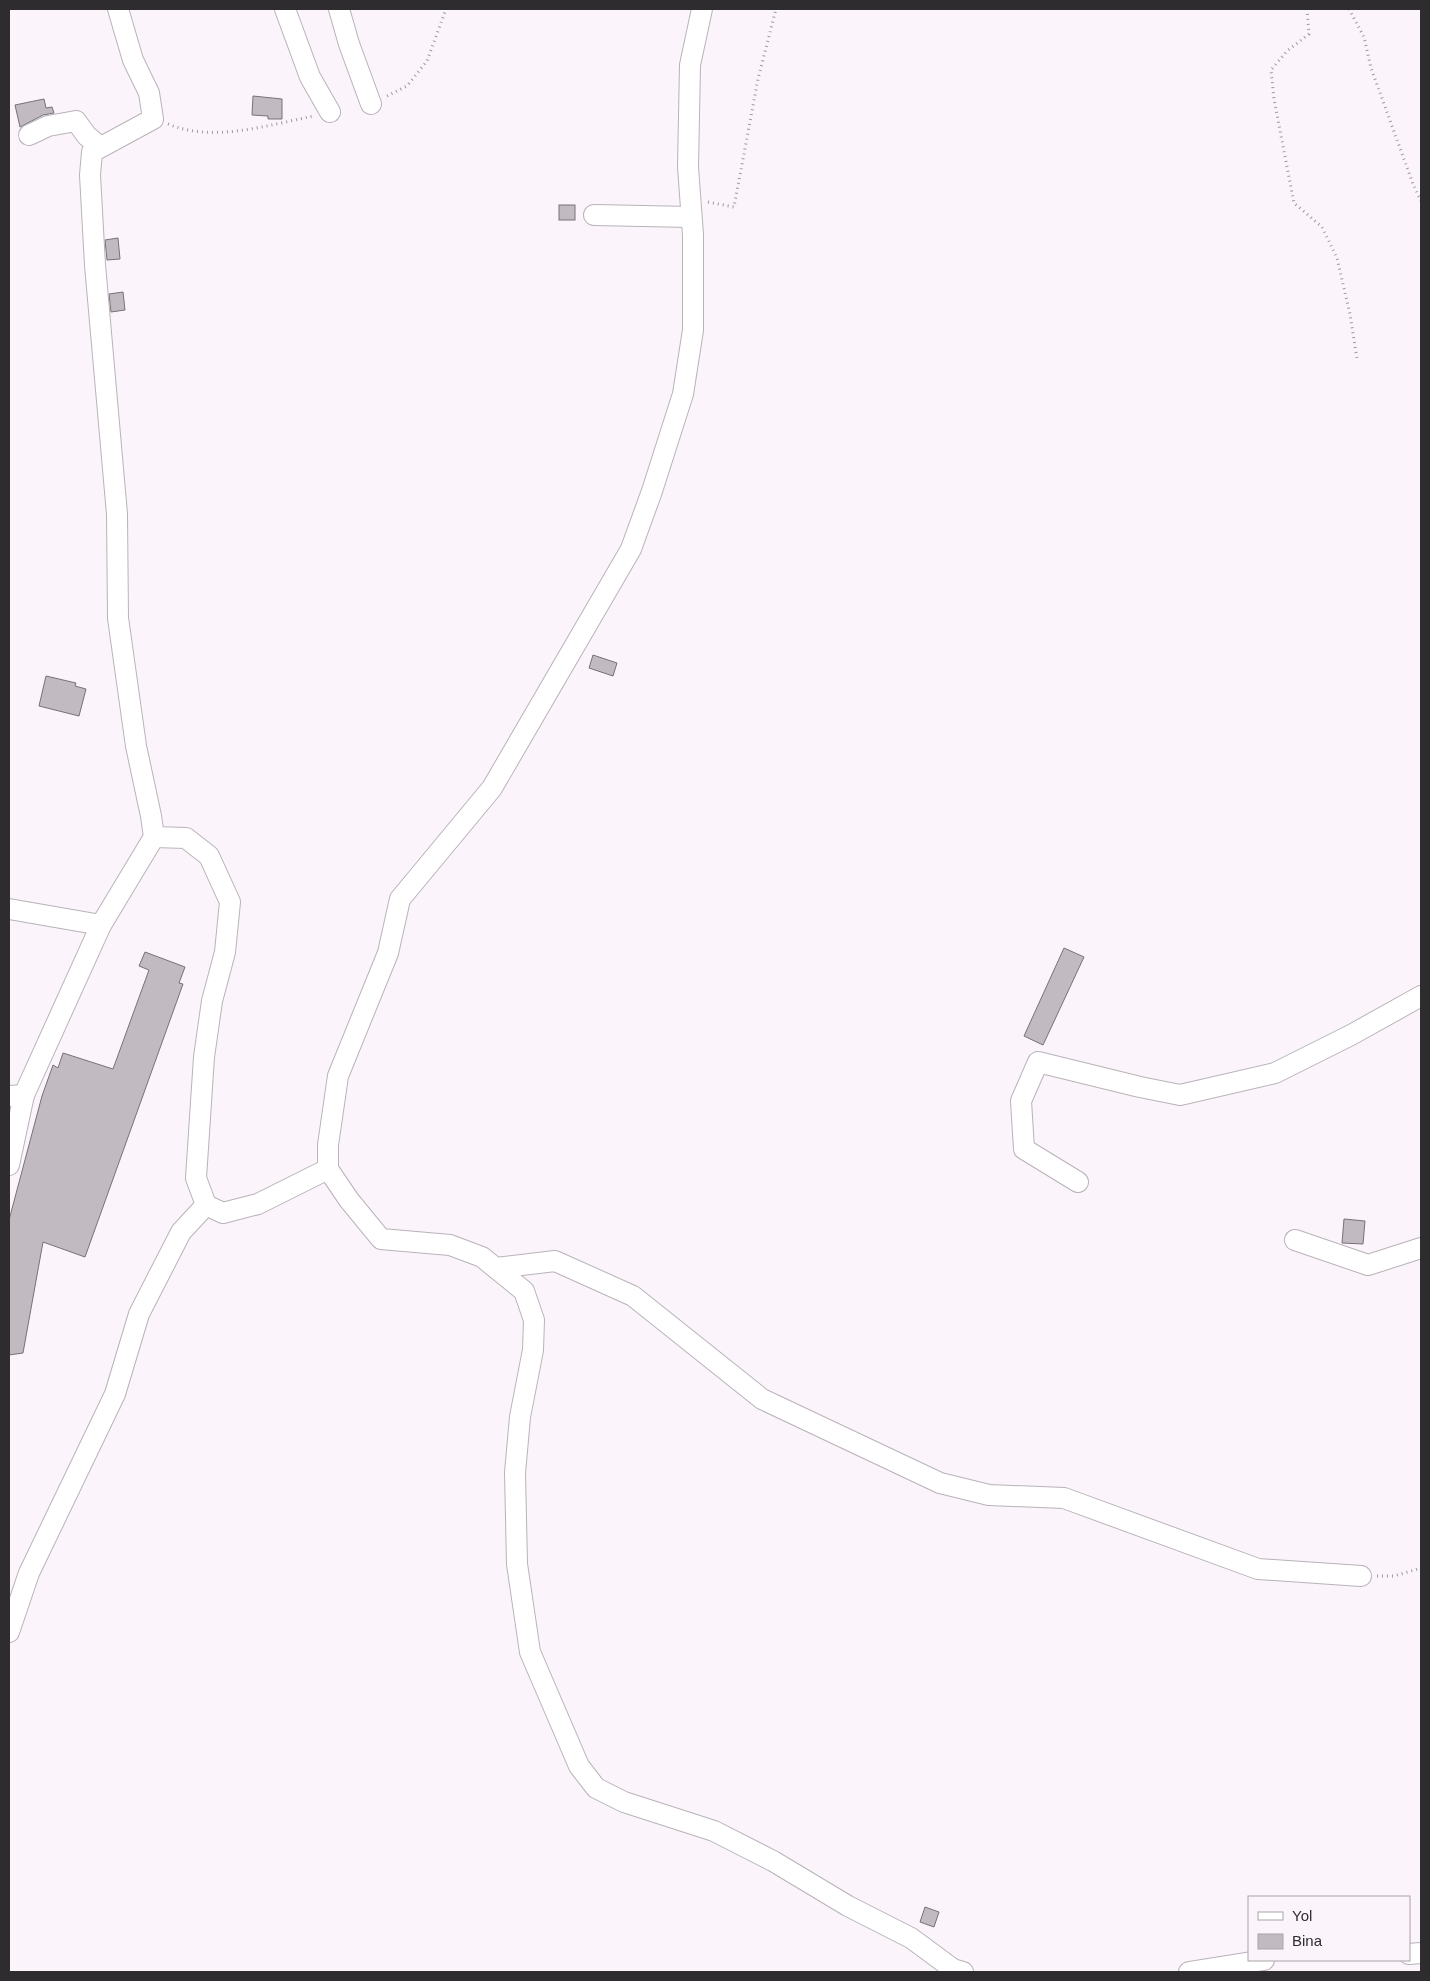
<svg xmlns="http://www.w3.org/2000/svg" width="1430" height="1981" font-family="Helvetica,sans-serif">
	<rect width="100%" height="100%" fill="#fbf4fb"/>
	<g fill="#c1bbc1" stroke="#777277">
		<polygon points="253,96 282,99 282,119 268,119 268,116 252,115"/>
		<polygon points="44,99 46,108 52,107 54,113 43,115 20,127 15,105"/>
		<rect x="559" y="205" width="16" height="15"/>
		<polygon points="118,238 120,259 107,260 105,240"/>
		<polygon points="123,292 125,310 111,312 109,294"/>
		<polygon points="593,655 617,663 613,676 589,668"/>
		<polygon points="46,676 76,683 75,686 86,689 79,716 39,706"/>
		<polygon points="1064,948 1084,957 1043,1045 1024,1036"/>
		<polygon points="145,952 185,967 179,983 183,984 85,1257 43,1242 23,1353 9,1355 9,1220 42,1096 53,1065 58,1068 63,1053 113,1069 149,970 139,966"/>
		<polygon points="1344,1219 1365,1221 1363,1244 1342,1243"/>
		<polygon points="925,1907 939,1912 934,1927 920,1922"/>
	</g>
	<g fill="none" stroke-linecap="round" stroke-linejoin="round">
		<defs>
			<g id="minor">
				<polyline points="285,9 310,77 330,112"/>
				<polyline points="339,9 349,44 371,104"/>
				<polyline points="702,9 690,65 688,167 693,235 693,330 683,394 652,491 631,549 492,788 400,899 388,953 338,1076 328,1145 328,1169 349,1200 381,1239 450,1245 482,1257 524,1291 534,1320 533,1350 520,1417 515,1473 517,1564 530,1652 579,1766 596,1788 624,1802 714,1831 773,1861 848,1906 911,1938 953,1969 963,1972"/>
				<polyline points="29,135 48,126 76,121 87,136 100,147"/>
				<polyline points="594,215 691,217"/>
				<polyline points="154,837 186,838 209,856 230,902 225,952 212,1001 204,1057 196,1178 206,1205 223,1213 258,1204 328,1169"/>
				<polyline points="9,909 101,925 154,837 151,816 136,746 118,618 117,514 95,265 90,175 92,152 153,119 149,93 133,60 118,9"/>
				<polyline points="9,1096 24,1095 101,925"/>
				<polyline points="9,1165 24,1095"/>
				<polyline points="1078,1182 1024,1149 1021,1101 1038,1062 1140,1087 1180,1095 1275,1073 1351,1035 1421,996"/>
				<polyline points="1295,1240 1368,1265 1421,1248"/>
				<polyline points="496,1268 555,1261 633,1296 762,1399 940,1483 989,1495 1064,1498 1258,1569 1361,1576"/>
				<polyline points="9,1632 29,1573 115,1394 139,1314 181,1232 206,1205"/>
				<polyline points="1409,1954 1421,1953"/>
				<polyline points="1189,1972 1264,1960"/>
			</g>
		</defs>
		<use href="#minor" stroke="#b9b3b9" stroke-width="22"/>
		<g stroke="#9f9a9f" stroke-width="3" stroke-dasharray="1 4" stroke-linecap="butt">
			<polyline points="1307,9 1309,34 1287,51 1271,70 1274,99 1294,203 1322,227 1337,258 1350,314 1357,359"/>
			<polyline points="1349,9 1364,37 1371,68 1413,184 1421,201"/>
			<polyline points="387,96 407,86 427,61 446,9"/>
			<path d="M 168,124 C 214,143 267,125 314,116"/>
			<polyline points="708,202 734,207 758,79 776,9"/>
			<polyline points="1377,1576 1394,1576 1421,1568"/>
		</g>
		<use href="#minor" stroke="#fff" stroke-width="20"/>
	</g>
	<rect width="1430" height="1981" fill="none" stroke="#2f2c2f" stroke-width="20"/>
	<rect x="1248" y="1896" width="162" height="65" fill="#fbf4fb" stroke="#a9a4a9"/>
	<rect x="1258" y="1912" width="25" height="8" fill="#ffffff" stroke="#a9a4a9"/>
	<text x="1292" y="1921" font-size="15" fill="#2f2c2f">Yol</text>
	<rect x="1258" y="1934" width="25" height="15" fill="#c1bbc1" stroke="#a9a4a9"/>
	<text x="1292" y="1946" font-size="15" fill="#2f2c2f">Bina</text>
</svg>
